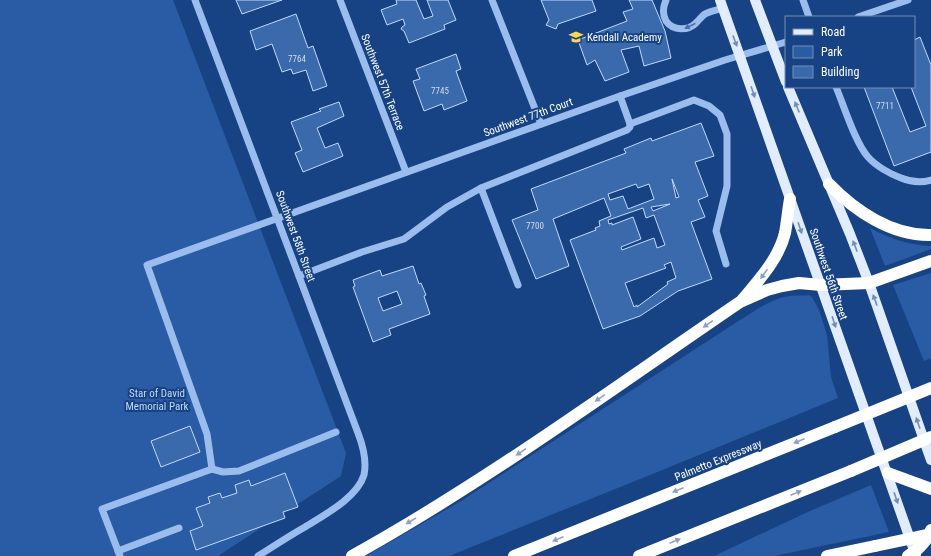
<svg xmlns="http://www.w3.org/2000/svg" width="931" height="556" font-family="'Roboto Condensed',sans-serif">
	<rect width="100%" height="100%" fill="#174384"/>
	<g fill="#295ca4">
		<polygon points="0,0 173,0 346,453 341,476 218,556 0,556"/>
		<path d="M 870,228 C 890,239 909,245 931,246 L 931,249 L 885,266 Z"/>
		<polygon points="931,273 931,358 924,361 893,285"/>
		<path d="M 809,295 L 812,297 L 819,310 L 827,335 L 831,377 L 838,398 L 660,471 L 449,556 L 366,556 L 461,501 L 740,320 C 755,311 772,298 790,296 C 796,295 803,296 809,295 Z"/>
		<polygon points="871,485 889,532 774,556 714,556 810,511"/>
	</g>
	<g fill="#3b6aac" stroke="#c0d9fa" fill-rule="evenodd">
		<polygon points="236,0 282,0 242,14"/>
		<polygon points="396,0 416,0 424,19 433,16 427,0 448,0 456,20 444,25 445,29 409,43 404,31 401,29 402,27 405,25 403,19 387,25 381,10 397,4"/>
		<polygon points="541,0 592,0 596,11 558,24 556,29 546,25 549,20"/>
		<polygon points="629,0 652,0 665,31 671,58 644,66 639,46 621,50 629,72 605,81 595,60 587,65 578,40 627,21 623,12 633,9"/>
		<polygon points="296,14 308,48 313,46 327,86 313,91 306,70 293,74 291,69 282,72 272,44 256,50 250,31"/>
		<polygon points="920,37 931,65 931,152 894,166 864,87 892,87 910,132 926,126 911,87 914,87 914,40"/>
		<polygon points="456,54 461,69 456,71 467,101 444,110 442,104 424,111 413,81 420,79 416,69"/>
		<polygon points="339,102 344,116 317,128 325,148 338,143 343,156 303,172 295,153 302,150 291,122 321,111 319,109"/>
		<path d="M 701,123 L 714,156 L 695,162 L 708,196 L 698,200 L 705,217 L 691,222 L 712,279 L 678,291 L 640,316 L 603,329 L 570,240 L 596,230 L 595,228 L 600,226 L 599,221 L 611,216 L 604,198 L 553,219 L 569,266 L 536,279 L 512,220 L 538,210 L 531,189 L 626,153 L 624,149 L 651,138 L 652,141 ZM 672,179 L 679,197 L 676,198 ZM 636,184 L 638,188 L 649,184 L 654,199 L 628,209 L 623,196 L 610,200 L 608,194 ZM 670,204 L 653,211 L 651,207 ZM 643,208 L 646,218 L 654,215 L 665,245 L 657,248 L 654,238 L 622,250 L 621,247 L 641,239 L 633,217 L 612,225 L 612,223 L 609,224 L 608,220 ZM 671,262 L 676,278 L 667,282 L 668,284 L 637,307 L 637,305 L 634,307 L 625,283 L 666,268 L 664,265 Z"/>
		<path d="M 413,266 L 419,284 L 421,283 L 426,295 L 424,296 L 430,314 L 389,329 L 391,335 L 373,342 L 353,287 L 355,286 L 353,280 L 380,270 L 382,276 ZM 397,291 L 402,304 L 383,311 L 378,298 Z"/>
		<polygon points="190,426 200,452 161,467 151,441"/>
		<polygon points="285,473 298,507 283,512 285,518 196,550 190,531 203,526 196,508 210,503 208,497 220,493 222,498 237,493 235,485 249,480 251,486"/>
	</g>
	<g fill="none" stroke-linecap="round" stroke-linejoin="round">
		<g stroke="#9bbded" stroke-width="7">
			<path d="M 195,0 L 358,433 C 363,446 367,461 364,475 C 357,498 324,515 305,527 C 289,536 274,546 258,556"/>
			<polyline points="340,0 406,172"/>
			<polyline points="492,0 541,124"/>
			<path d="M 666,0 C 663,7 662,14 666,21 C 673,31 688,31 696,23 C 699,20 702,16 705,14 C 710,11 717,10 723,8"/>
			<polyline points="803,0 809,17"/>
			<polyline points="858,17 908,0"/>
			<path d="M 836,87 C 844,106 855,142 868,157 C 876,166 890,174 901,178 C 911,182 921,183 931,180"/>
			<polyline points="630,124 694,100 709,106 720,115 727,134 727,186 716,231 726,264"/>
			<polyline points="481,188 518,285"/>
			<polyline points="299,276 362,252 404,239 447,207 481,188 627,130 630,127 630,124 620,96"/>
			<polyline points="212,469 223,472 239,471 336,432"/>
			<polyline points="118,551 179,528"/>
			<polyline points="120,556 102,509 212,469 207,434 147,265 620,96 725,60 786,42"/>
		</g>
		<g stroke="#e1ecff" stroke-width="10">
			<polyline points="720,0 916,556"/>
			<polyline points="755,0 786,82"/>
			<polyline points="788,87 850,234 869,283 931,460"/>
		</g>
		<g stroke="#fff" stroke-width="12">
			<path d="M 829,184 C 855,211 892,236 931,235"/>
			<path d="M 743,299 C 760,279 779,258 785,233 C 787,222 788,210 790,199"/>
			<polyline points="888,473 931,489"/>
			<path d="M 352,556 C 487,481 612,389 740,302 L 767,290 L 782,286 L 799,283 L 821,285 L 869,283 L 931,261"/>
			<polyline points="514,556 835,427"/>
			<polyline points="639,556 851,471"/>
			<polyline points="827,556 875,546"/>
			<path d="M 908,556 C 917,551 928,540 931,530"/>
		</g>
		<g stroke="#fff" stroke-width="12">
			<polyline points="835,427 931,388"/>
			<polyline points="851,471 931,437"/>
			<polyline points="875,546 931,534"/>
		</g>
	</g>
	<defs><path id="oneway-solid" d="M-6-.8H1V-3.2L6.5 0L1 3.2V.8H-6Z"/></defs>
	<use fill="#456ea9" href="#oneway-solid" transform="translate(690 26) rotate(154)"/>
	<g fill="#728fbb">
		<use href="#oneway-solid" transform="translate(735 41) rotate(70)"/>
		<use href="#oneway-solid" transform="translate(753 92) rotate(71)"/>
		<use href="#oneway-solid" transform="translate(797 107) rotate(-113)"/>
		<use href="#oneway-solid" transform="translate(800 228) rotate(71)"/>
		<use href="#oneway-solid" transform="translate(855 246) rotate(-111)"/>
		<use href="#oneway-solid" transform="translate(875 300) rotate(-110)"/>
		<use href="#oneway-solid" transform="translate(834 322) rotate(72)"/>
		<use href="#oneway-solid" transform="translate(918 423) rotate(-109)"/>
		<use href="#oneway-solid" transform="translate(896 498) rotate(71)"/>
	</g>
	<g fill="#8ba1c2">
		<use href="#oneway-solid" transform="translate(764 274) rotate(126)"/>
		<use href="#oneway-solid" transform="translate(708 324) rotate(146)"/>
		<use href="#oneway-solid" transform="translate(600 398) rotate(146)"/>
		<use href="#oneway-solid" transform="translate(799 441) rotate(158)"/>
		<use href="#oneway-solid" transform="translate(521 452) rotate(146)"/>
		<use href="#oneway-solid" transform="translate(678 490) rotate(158)"/>
		<use href="#oneway-solid" transform="translate(796 493) rotate(-22)"/>
		<use href="#oneway-solid" transform="translate(411 521) rotate(149)"/>
		<use href="#oneway-solid" transform="translate(558 539) rotate(158)"/>
		<use href="#oneway-solid" transform="translate(675 541) rotate(-22)"/>
	</g>
	<defs>
		<symbol id="school-bare" viewBox="-9 -9 18 18"><path d="M0-5L7-2L0 1L-7-2ZM-4 1L0 2.5L4 1V4Q0 6-4 4Z" fill="#ffd457" stroke="#174384" stroke-width="2.5" paint-order="stroke"/></symbol>
	</defs>
	<g fill-rule="evenodd">
		<use href="#school-bare" x="566" y="27" width="20" height="20"/>
	</g>
	<g text-anchor="middle" stroke-width="4" stroke-linejoin="round" paint-order="stroke">
		<g font-size="9" fill="#cedaea">
			<text x="297" y="62">7764</text>
			<text x="440" y="94">7745</text>
			<text x="885" y="109">7711</text>
			<text x="535" y="229">7700</text>
		</g>
		<g font-size="11" fill="#fff" stroke="#174384" text-anchor="start">
			<text x="587" y="41">Kendall Academy</text>
		</g>
		<g font-size="11" fill="#fff" stroke="#174384">
			<text transform="translate(383 82) rotate(69)" y="4">Southwest 57th Terrace</text>
			<text transform="translate(528 117) rotate(-20)" y="4">Southwest 77th Court</text>
			<text transform="translate(296 236) rotate(70)" y="4">Southwest 58th Street</text>
			<text transform="translate(829 274) rotate(71)" y="4">Southwest 56th Street</text>
			<text transform="translate(718 460) rotate(-22)" y="4">Palmetto Expressway</text>
		</g>
		<g font-size="11" fill="#c0d9fa" stroke="#174384">
			<text x="157" y="397">Star of David<tspan x="157" dy="13">Memorial Park</tspan></text>
		</g>
	</g>
	<rect x="785" y="16" width="130" height="72" fill="#174384" stroke="#748eb5"/>
	<rect x="793" y="29" width="20" height="6" fill="#e1ecff" stroke="#748eb5"/>
	<text x="821" y="36" font-size="12" fill="#ffffff">Road</text>
	<rect x="793" y="46" width="20" height="12" fill="#295ca4" stroke="#748eb5"/>
	<text x="821" y="56" font-size="12" fill="#ffffff">Park</text>
	<rect x="793" y="66" width="20" height="12" fill="#3b6aac" stroke="#748eb5"/>
	<text x="821" y="76" font-size="12" fill="#ffffff">Building</text>
</svg>
